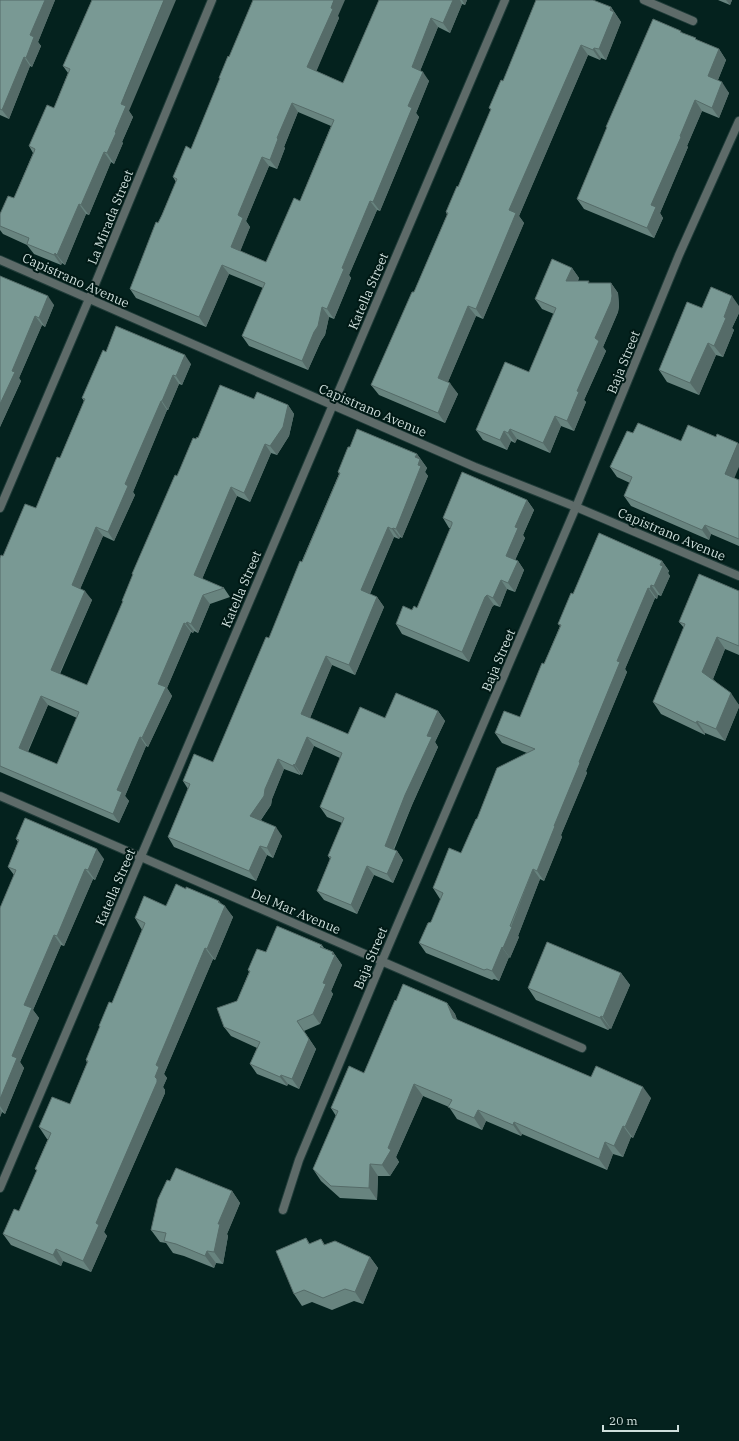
<svg xmlns="http://www.w3.org/2000/svg" width="739" height="1441" font-family="'IBM Plex Serif',serif">
	<rect width="100%" height="100%" fill="#04221e"/>
	<g fill="none" stroke-linecap="round" stroke-linejoin="round">
		<defs>
			<g id="street">
				<polyline points="644,0 693,21"/>
				<polyline points="0,260 415,441 475,467 576,507 739,576"/>
				<polyline points="0,508 89,299 212,0"/>
				<polyline points="0,796 582,1048"/>
				<polyline points="0,1188 505,0"/>
				<polyline points="283,1210 299,1160 382,961 576,507 679,255 739,121"/>
			</g>
		</defs>
		<use href="#street" stroke="#203c39" stroke-width="10"/>
		<use href="#street" stroke="#5e6b69" stroke-width="8"/>
	</g>
	<g fill="#68847f" fill-rule="evenodd">
		<polygon points="0,0 55,0 38,42 41,46 32,67 30,66 9,119 0,115"/>
		<polygon points="92,0 129,111 133,117 122,142 123,143 114,164 111,162 89,215 86,214 65,265 62,263 61,265 34,254 27,245 3,234 0,230 0,214 14,198 33,153 29,146 54,108 68,73 63,66"/>
		<path d="M 379,0 L 467,0 L 465,5 L 462,4 L 450,33 L 438,27 L 420,71 L 429,81 L 416,113 L 419,117 L 380,211 L 377,210 L 349,275 L 351,278 L 334,319 L 329,317 L 325,335 L 321,341 L 308,370 L 249,346 L 242,336 L 263,288 L 229,274 L 206,327 L 136,298 L 130,289 L 176,182 L 173,177 L 191,149 L 220,79 L 219,78 L 229,57 L 338,16 L 339,18 L 316,71 L 343,83 ZM 298,112 L 331,126 L 300,201 L 266,262 L 240,251 L 250,227 L 246,221 L 269,166 L 277,169 L 285,148 L 284,147 Z"/>
		<polygon points="718,0 732,0 730,5"/>
		<polygon points="611,7 621,22 606,60 601,58 600,60 588,55 519,216 524,223 483,319 476,316 448,382 458,394 445,423 379,395 371,385 414,292 447,215 446,212 458,187 491,110 489,108 503,81"/>
		<polygon points="681,31 682,33 697,40 719,49 726,60 718,80 729,93 719,118 702,111 687,146 688,147 660,213 663,218 654,238 584,209 577,199 607,128 606,127"/>
		<polygon points="572,268 579,278 578,281 590,283 611,283 618,293 619,306 618,312 603,347 606,351 584,400 586,402 574,431 561,426 550,453 517,439 515,443 511,441 507,450 483,440 476,430 529,372 554,314 542,309 535,299"/>
		<polygon points="0,276 54,305 45,327 42,325 19,378 21,381 0,427"/>
		<polygon points="739,306 739,313 732,328 734,330 723,357 716,355 699,395 667,382 659,370 702,308"/>
		<path d="M 106,352 L 191,364 L 182,385 L 179,384 L 168,410 L 167,410 L 133,492 L 135,495 L 114,541 L 103,536 L 80,589 L 92,600 L 60,674 L 87,685 L 123,602 L 122,601 L 133,575 L 132,574 L 177,476 L 196,439 L 254,399 L 288,405 L 294,414 L 289,436 L 277,455 L 271,453 L 250,502 L 237,496 L 202,579 L 224,588 L 230,597 L 210,604 L 198,633 L 194,631 L 193,633 L 191,632 L 167,688 L 172,696 L 148,747 L 146,746 L 125,796 L 129,801 L 119,823 L 0,772 L 0,558 L 3,556 L 36,508 L 60,458 L 84,401 L 82,398 ZM 48,705 L 77,718 L 57,764 L 28,752 Z"/>
		<polygon points="350,447 417,454 427,468 425,472 428,476 402,538 400,537 399,539 394,537 370,594 377,597 384,607 355,675 332,665 310,718 348,734 385,718 438,711 445,721 435,742 438,747 412,805 394,850 397,851 403,860 393,883 374,875 357,914 324,900 317,891 330,859 328,856 342,823 327,817 320,807 340,758 314,746 302,775 300,774 300,775 284,769 272,799 271,805 261,820 282,836 273,858 267,855 256,881 174,847 168,837 188,789 183,781 213,762 269,638 339,474 338,472"/>
		<polygon points="610,467 734,478 739,480 739,546 711,534 709,540 631,506 624,496 630,483 617,477"/>
		<polygon points="527,500 534,510 523,535 525,538 515,560 518,561 524,570 515,592 507,589 500,607 494,605 492,607 469,662 402,634 396,624 412,610 417,608 451,528 449,528 443,518"/>
		<polygon points="662,561 669,571 668,573 670,576 661,596 658,595 657,599 655,598 625,669 627,672 586,771 587,773 561,835 562,837 549,869 544,881 540,879 518,936 519,937 510,958 509,957 499,981 494,979 492,980 426,953 419,943 431,922 441,899 440,899 433,888 461,853 477,819 527,753 502,743 495,733 520,717 544,664 560,626 558,624 573,594"/>
		<polygon points="739,591 739,655 725,649 713,679 739,705 739,707 725,741 705,733 705,735 661,714 653,702 684,628 679,622"/>
		<polygon points="16,839 104,859 95,880 93,879 64,946 61,945 33,1010 39,1018 20,1062 24,1068 5,1114 2,1112 0,1117 0,908 14,875 8,867 18,842"/>
		<polygon points="186,889 219,901 233,917 215,960 213,959 164,1074 167,1078 163,1087 165,1090 165,1093 104,1232 107,1236 91,1272 63,1261 61,1266 11,1245 3,1234 19,1211 37,1171 35,1169 48,1139 47,1139 39,1127 70,1104 87,1063 86,1060 100,1027 99,1026 112,1003 142,930 135,918 166,906"/>
		<polygon points="322,945 324,948 333,952 342,965 331,991 333,994 320,1024 304,1031 316,1049 299,1089 288,1084 287,1086 257,1074 250,1064 257,1048 231,1036 224,1027 237,1001 249,972 248,970 266,952"/>
		<polygon points="621,973 630,985 611,1029 610,1028 608,1030 536,1000 528,988"/>
		<polygon points="396,1001 447,1003 455,1014 457,1020 591,1077 651,1098 633,1138 631,1137 623,1157 613,1154 607,1170 522,1134 521,1136 486,1121 482,1130 457,1119 449,1107 423,1096 396,1157 399,1162 390,1176 378,1176 377,1200 340,1198 321,1181 313,1169 336,1116 331,1108 364,1073"/>
		<polygon points="170,1181 232,1191 240,1203 227,1234 228,1236 223,1264 216,1263 214,1268 184,1256 173,1253 166,1243 160,1242 151,1230"/>
		<polygon points="306,1238 310,1244 321,1239 325,1245 370,1257 378,1268 363,1304 354,1301 332,1310 312,1302 302,1306 294,1294"/>
	</g>
	<g fill="#556b68">
		<polygon points="45,0 55,0 38,42 41,46 32,67 26,58 30,35"/>
		<polygon points="164,0 176,0 129,111 133,117 122,142 123,143 114,164 107,153 115,132 121,104"/>
		<polygon points="334,0 345,0 338,16 339,18 314,77 307,67"/>
		<polygon points="453,0 460,0 462,4 450,33 443,23"/>
		<polygon points="462,0 467,0 465,5"/>
		<polygon points="726,0 732,0 730,5"/>
		<polygon points="611,7 621,22 606,60 599,49"/>
		<polygon points="431,18 438,27 418,76 412,67"/>
		<polygon points="581,45 588,55 519,216 524,223 483,319 476,309 509,210"/>
		<polygon points="594,48 601,58 600,60 593,50"/>
		<polygon points="719,49 726,60 715,87 708,76"/>
		<polygon points="24,57 30,66 9,119 2,110"/>
		<polygon points="423,72 429,81 416,113 419,117 380,211 373,202 408,106"/>
		<polygon points="722,82 729,93 719,118 712,108"/>
		<polygon points="695,100 702,111 687,146 688,147 660,213 663,218 654,238 647,228 651,205"/>
		<polygon points="292,103 298,112 284,147 285,148 277,169 270,160 277,138"/>
		<polygon points="104,152 111,162 89,215 81,205"/>
		<polygon points="262,157 269,166 246,221 250,227 238,257 231,247 238,215"/>
		<polygon points="370,201 377,210 349,275 351,278 334,319 327,309 342,268"/>
		<polygon points="79,204 86,214 65,265 57,255"/>
		<polygon points="55,253 62,263 61,265 54,255"/>
		<polygon points="222,265 229,274 206,327 199,317"/>
		<polygon points="572,268 579,278 573,290 566,281"/>
		<polygon points="611,283 618,293 619,306 618,312 603,347 606,351 584,400 586,402 574,431 567,421 595,338"/>
		<polygon points="48,296 54,305 45,327 39,318"/>
		<polygon points="732,296 739,306 739,313 732,328 734,330 723,357 714,346 724,317"/>
		<polygon points="468,306 476,316 445,389 438,378"/>
		<polygon points="322,307 329,317 325,335 321,341 308,370 302,361"/>
		<polygon points="35,316 42,325 19,378 21,381 0,427 0,404 12,371"/>
		<polygon points="708,343 716,355 699,395 690,383"/>
		<polygon points="185,355 191,364 182,385 176,376"/>
		<polygon points="173,375 179,384 168,410 162,401"/>
		<polygon points="450,383 458,394 445,423 438,413"/>
		<polygon points="161,401 167,410 133,492 135,495 114,541 108,532 125,484"/>
		<polygon points="288,405 294,414 289,436 277,455 270,446"/>
		<polygon points="555,416 561,426 550,453 543,443"/>
		<polygon points="510,429 517,439 515,443 508,433"/>
		<polygon points="504,431 511,441 507,450 500,440"/>
		<polygon points="738,443 739,444 739,467 732,484 725,474"/>
		<polygon points="265,444 271,453 250,502 244,493"/>
		<polygon points="417,454 427,468 425,472 428,476 402,538 396,529 418,465 415,457"/>
		<polygon points="231,487 237,496 200,584 194,575"/>
		<polygon points="527,500 534,510 523,535 525,538 513,565 506,556 515,527"/>
		<polygon points="705,525 711,534 709,540 702,530"/>
		<polygon points="96,527 103,536 78,594 72,585"/>
		<polygon points="388,527 394,537 367,600 361,590"/>
		<polygon points="393,528 400,537 399,539 392,529"/>
		<polygon points="518,561 524,570 515,592 508,583"/>
		<polygon points="662,561 669,571 668,573 670,576 661,596 654,586"/>
		<polygon points="501,580 507,589 500,607 493,598"/>
		<polygon points="651,585 658,595 657,599 650,589"/>
		<polygon points="648,588 655,598 625,669 627,672 586,771 587,773 561,835 562,837 544,881 537,871 617,661"/>
		<polygon points="85,591 92,600 57,679 51,670"/>
		<polygon points="203,595 210,604 198,633 191,624"/>
		<polygon points="487,595 494,605 492,607 469,662 462,652 485,597"/>
		<polygon points="377,597 384,607 355,675 349,665"/>
		<polygon points="187,622 194,631 193,633 186,624"/>
		<polygon points="184,623 191,632 167,688 172,696 148,747 142,738 158,684"/>
		<polygon points="717,637 725,649 711,684 702,672"/>
		<polygon points="326,656 332,665 308,723 301,714"/>
		<polygon points="731,693 739,705 739,707 725,741 716,729"/>
		<polygon points="41,696 48,705 25,757 19,748"/>
		<polygon points="438,711 445,721 435,742 438,747 412,805 391,855 385,846 427,736"/>
		<polygon points="697,721 705,733 705,735 696,723"/>
		<polygon points="140,737 146,746 125,796 129,801 119,823 113,814 117,790"/>
		<polygon points="307,737 314,746 302,775 295,765"/>
		<polygon points="278,759 284,769 272,799 271,805 257,825 250,816 265,789"/>
		<polygon points="294,764 300,774 300,775 293,766"/>
		<polygon points="276,827 282,836 273,858 267,848"/>
		<polygon points="260,846 267,855 256,881 249,871"/>
		<polygon points="97,849 104,859 95,880 88,870"/>
		<polygon points="397,851 403,860 393,883 387,874"/>
		<polygon points="367,866 374,875 357,914 351,905"/>
		<polygon points="85,869 93,879 64,946 57,936"/>
		<polygon points="533,869 540,879 518,936 519,937 510,958 503,948"/>
		<polygon points="219,901 224,909 225,906 233,917 215,960 207,949"/>
		<polygon points="54,935 61,945 33,1010 39,1018 20,1062 24,1068 5,1114 0,1106 0,1099 24,1005"/>
		<polygon points="502,947 509,957 499,981 492,971"/>
		<polygon points="205,948 213,959 164,1074 167,1078 163,1087 165,1090 165,1093 104,1232 107,1236 91,1272 83,1261 96,1223 155,1077 156,1065"/>
		<polygon points="333,952 342,965 331,991 333,994 320,1024 313,1014"/>
		<polygon points="621,973 630,985 611,1029 603,1017"/>
		<polygon points="447,1003 455,1014 461,1030 453,1018"/>
		<polygon points="601,1016 610,1028 608,1030 600,1018"/>
		<polygon points="297,1021 316,1049 299,1089 292,1079"/>
		<polygon points="281,1075 288,1084 287,1086 280,1077"/>
		<polygon points="414,1084 423,1096 396,1157 399,1162 390,1176 382,1165 388,1148"/>
		<polygon points="643,1087 651,1098 633,1138 625,1127"/>
		<polygon points="0,1109 2,1112 0,1117"/>
		<polygon points="478,1110 486,1121 482,1130 474,1118"/>
		<polygon points="514,1122 522,1134 521,1136 513,1125"/>
		<polygon points="623,1126 631,1137 623,1157 614,1146"/>
		<polygon points="605,1142 613,1154 607,1170 599,1159"/>
		<polygon points="370,1164 378,1176 377,1200 369,1188"/>
		<polygon points="232,1191 240,1203 227,1234 228,1236 223,1264 214,1252 218,1224"/>
		<polygon points="56,1249 63,1261 61,1266 53,1255"/>
		<polygon points="207,1251 216,1263 214,1268 205,1256"/>
		<polygon points="370,1257 378,1268 363,1304 355,1292"/>
	</g>
	<g fill="#799994" stroke="#556b68" fill-rule="evenodd">
		<polygon points="0,0 45,0 30,35 34,37 26,58 24,57 2,110 0,109"/>
		<polygon points="92,0 164,0 121,104 126,106 115,132 116,133 107,153 104,152 81,205 79,204 57,255 55,253 54,255 27,244 29,238 0,226 0,214 8,196 14,198 34,152 35,149 29,146 47,105 54,108 70,69 63,66"/>
		<path d="M 253,0 L 334,0 L 331,8 L 333,9 L 307,67 L 343,83 L 379,0 L 453,0 L 443,23 L 431,18 L 412,67 L 423,72 L 408,106 L 412,108 L 373,202 L 370,201 L 342,268 L 344,269 L 327,309 L 322,307 L 318,326 L 314,332 L 302,361 L 242,336 L 265,283 L 222,265 L 199,317 L 130,289 L 156,222 L 158,223 L 162,215 L 177,179 L 173,177 L 186,146 L 191,149 L 220,78 L 219,78 L 228,56 L 229,57 ZM 292,103 L 334,120 L 300,201 L 294,198 L 266,262 L 231,247 L 243,218 L 238,215 L 262,157 L 270,160 L 278,139 L 277,138 Z"/>
		<polygon points="536,0 593,0 611,7 610,10 614,12 599,49 594,48 593,50 581,45 509,210 516,213 476,309 468,306 438,378 450,383 438,413 371,385 412,292 414,292 448,213 446,212 457,186 458,187 491,109 489,108 501,80 503,81"/>
		<polygon points="653,19 681,31 680,32 696,38 695,39 719,49 708,76 722,82 712,108 695,100 680,136 681,137 651,205 656,207 647,228 577,199 607,127 606,127"/>
		<polygon points="552,259 572,268 566,281 589,281 588,283 611,283 612,296 611,302 595,338 599,341 577,391 579,392 567,421 555,416 543,443 510,429 508,433 504,431 500,440 476,430 505,362 529,372 556,308 535,299"/>
		<polygon points="0,276 48,296 39,318 35,316 12,371 15,372 0,404"/>
		<polygon points="711,287 732,296 724,317 726,318 714,346 708,343 690,383 659,370 687,302 702,308"/>
		<path d="M 116,326 L 185,355 L 176,376 L 173,375 L 162,401 L 161,401 L 125,484 L 128,486 L 108,532 L 96,527 L 72,585 L 85,591 L 51,670 L 87,685 L 123,601 L 122,601 L 133,574 L 132,574 L 175,475 L 177,476 L 193,438 L 196,439 L 197,437 L 198,438 L 220,385 L 254,399 L 257,392 L 288,405 L 283,427 L 270,446 L 265,444 L 244,493 L 231,487 L 194,575 L 224,588 L 203,595 L 191,624 L 187,622 L 186,624 L 184,623 L 158,684 L 166,687 L 142,738 L 140,737 L 117,790 L 122,792 L 113,814 L 0,766 L 0,558 L 1,555 L 3,556 L 25,504 L 36,508 L 57,457 L 60,458 L 85,399 L 82,398 L 103,350 L 106,352 ZM 41,696 L 79,712 L 57,764 L 19,748 Z"/>
		<polygon points="638,423 681,441 688,425 716,437 717,434 738,443 725,474 739,480 739,539 705,525 702,530 624,496 632,477 610,467 627,431 633,433"/>
		<polygon points="357,429 417,454 415,457 420,459 418,465 421,466 396,529 393,528 392,529 388,527 361,590 377,597 349,665 326,656 301,714 348,734 360,707 385,718 396,693 438,711 427,736 432,737 405,795 385,846 397,851 387,874 367,866 351,905 317,891 331,857 328,856 344,818 320,807 342,753 307,737 295,765 294,764 293,766 278,759 265,789 264,796 250,816 276,827 267,848 260,846 249,871 168,837 190,784 183,781 194,754 213,762 266,637 269,638 300,561 302,562 340,473 338,472 348,447 350,447"/>
		<polygon points="462,472 527,500 515,527 518,528 506,556 518,561 508,583 501,580 493,598 487,595 485,597 462,652 396,624 403,606 412,610 414,606 417,608 452,524 452,522 443,518"/>
		<polygon points="599,533 662,561 660,565 663,566 654,586 651,585 650,589 648,588 617,661 620,662 579,762 580,763 554,826 555,826 537,871 533,869 510,926 512,927 503,948 502,947 492,971 487,969 484,970 419,943 428,923 431,922 443,893 433,888 449,848 461,853 476,819 477,819 497,768 535,749 495,733 504,711 520,717 542,663 544,664 561,625 558,624 571,593 573,594"/>
		<polygon points="699,574 739,591 739,646 717,637 702,672 731,693 716,729 697,721 696,723 653,702 685,624 679,622"/>
		<polygon points="25,818 97,849 88,870 85,869 57,936 54,935 24,1005 32,1008 12,1056 17,1058 0,1099 0,908 16,870 8,867 19,840 16,839"/>
		<polygon points="176,884 186,889 186,887 219,901 218,902 225,906 207,949 205,948 156,1065 159,1067 155,1077 157,1079 157,1082 96,1223 99,1225 83,1261 56,1249 53,1255 3,1234 14,1209 19,1211 37,1170 35,1169 51,1133 39,1127 52,1097 70,1104 88,1061 86,1060 100,1026 99,1026 109,1002 112,1003 145,923 135,918 144,896 166,906"/>
		<polygon points="277,926 322,945 320,947 333,952 332,954 335,955 323,983 326,984 313,1014 297,1021 309,1039 292,1079 281,1075 280,1077 250,1064 260,1042 224,1027 217,1008 237,1001 250,971 248,970 257,949 266,952"/>
		<polygon points="547,942 621,973 603,1017 601,1016 600,1018 528,988"/>
		<polygon points="403,984 447,1003 453,1018 507,1041 591,1077 596,1066 643,1087 625,1127 623,1126 614,1146 605,1142 599,1159 514,1122 513,1125 478,1110 474,1118 448,1107 452,1100 414,1084 388,1148 391,1150 382,1165 370,1164 369,1188 331,1186 313,1169 338,1111 331,1108 349,1066 364,1073 395,1000 396,1001"/>
		<polygon points="176,1168 232,1191 218,1224 220,1224 214,1252 207,1251 205,1256 176,1244 164,1241 166,1233 151,1230 158,1199 167,1180 170,1181"/>
		<polygon points="306,1238 309,1244 321,1239 324,1245 335,1241 370,1257 355,1292 345,1289 323,1298 304,1290 294,1294 276,1251"/>
	</g>
	<g text-anchor="middle" stroke-width="4" stroke-linejoin="round" paint-order="stroke">
		<g font-size="13" fill="#cedfdc" stroke="#001915">
			<text transform="translate(110 217) rotate(-68)" y="5">La Mirada Street</text>
			<text transform="translate(76 280) rotate(24)" y="5">Capistrano Avenue</text>
			<text transform="translate(368 291) rotate(-67)" y="5">Katella Street</text>
			<text transform="translate(623 362) rotate(-68)" y="5">Baja Street</text>
			<text transform="translate(373 410) rotate(23)" y="5">Capistrano Avenue</text>
			<text transform="translate(672 534) rotate(23)" y="5">Capistrano Avenue</text>
			<text transform="translate(241 589) rotate(-67)" y="5">Katella Street</text>
			<text transform="translate(498 660) rotate(-67)" y="5">Baja Street</text>
			<text transform="translate(115 887) rotate(-67)" y="5">Katella Street</text>
			<text transform="translate(296 911) rotate(23)" y="5">Del Mar Avenue</text>
			<text transform="translate(370 958) rotate(-67)" y="5">Baja Street</text>
		</g>
	</g>
	<path d="M603 1425v6h75v-6" fill="none" stroke="#cedfdc" stroke-width="2"/>
	<text x="609" y="1425" font-size="12" fill="#cedfdc" stroke="#001915" stroke-width="3" paint-order="stroke">20 m</text>
</svg>
